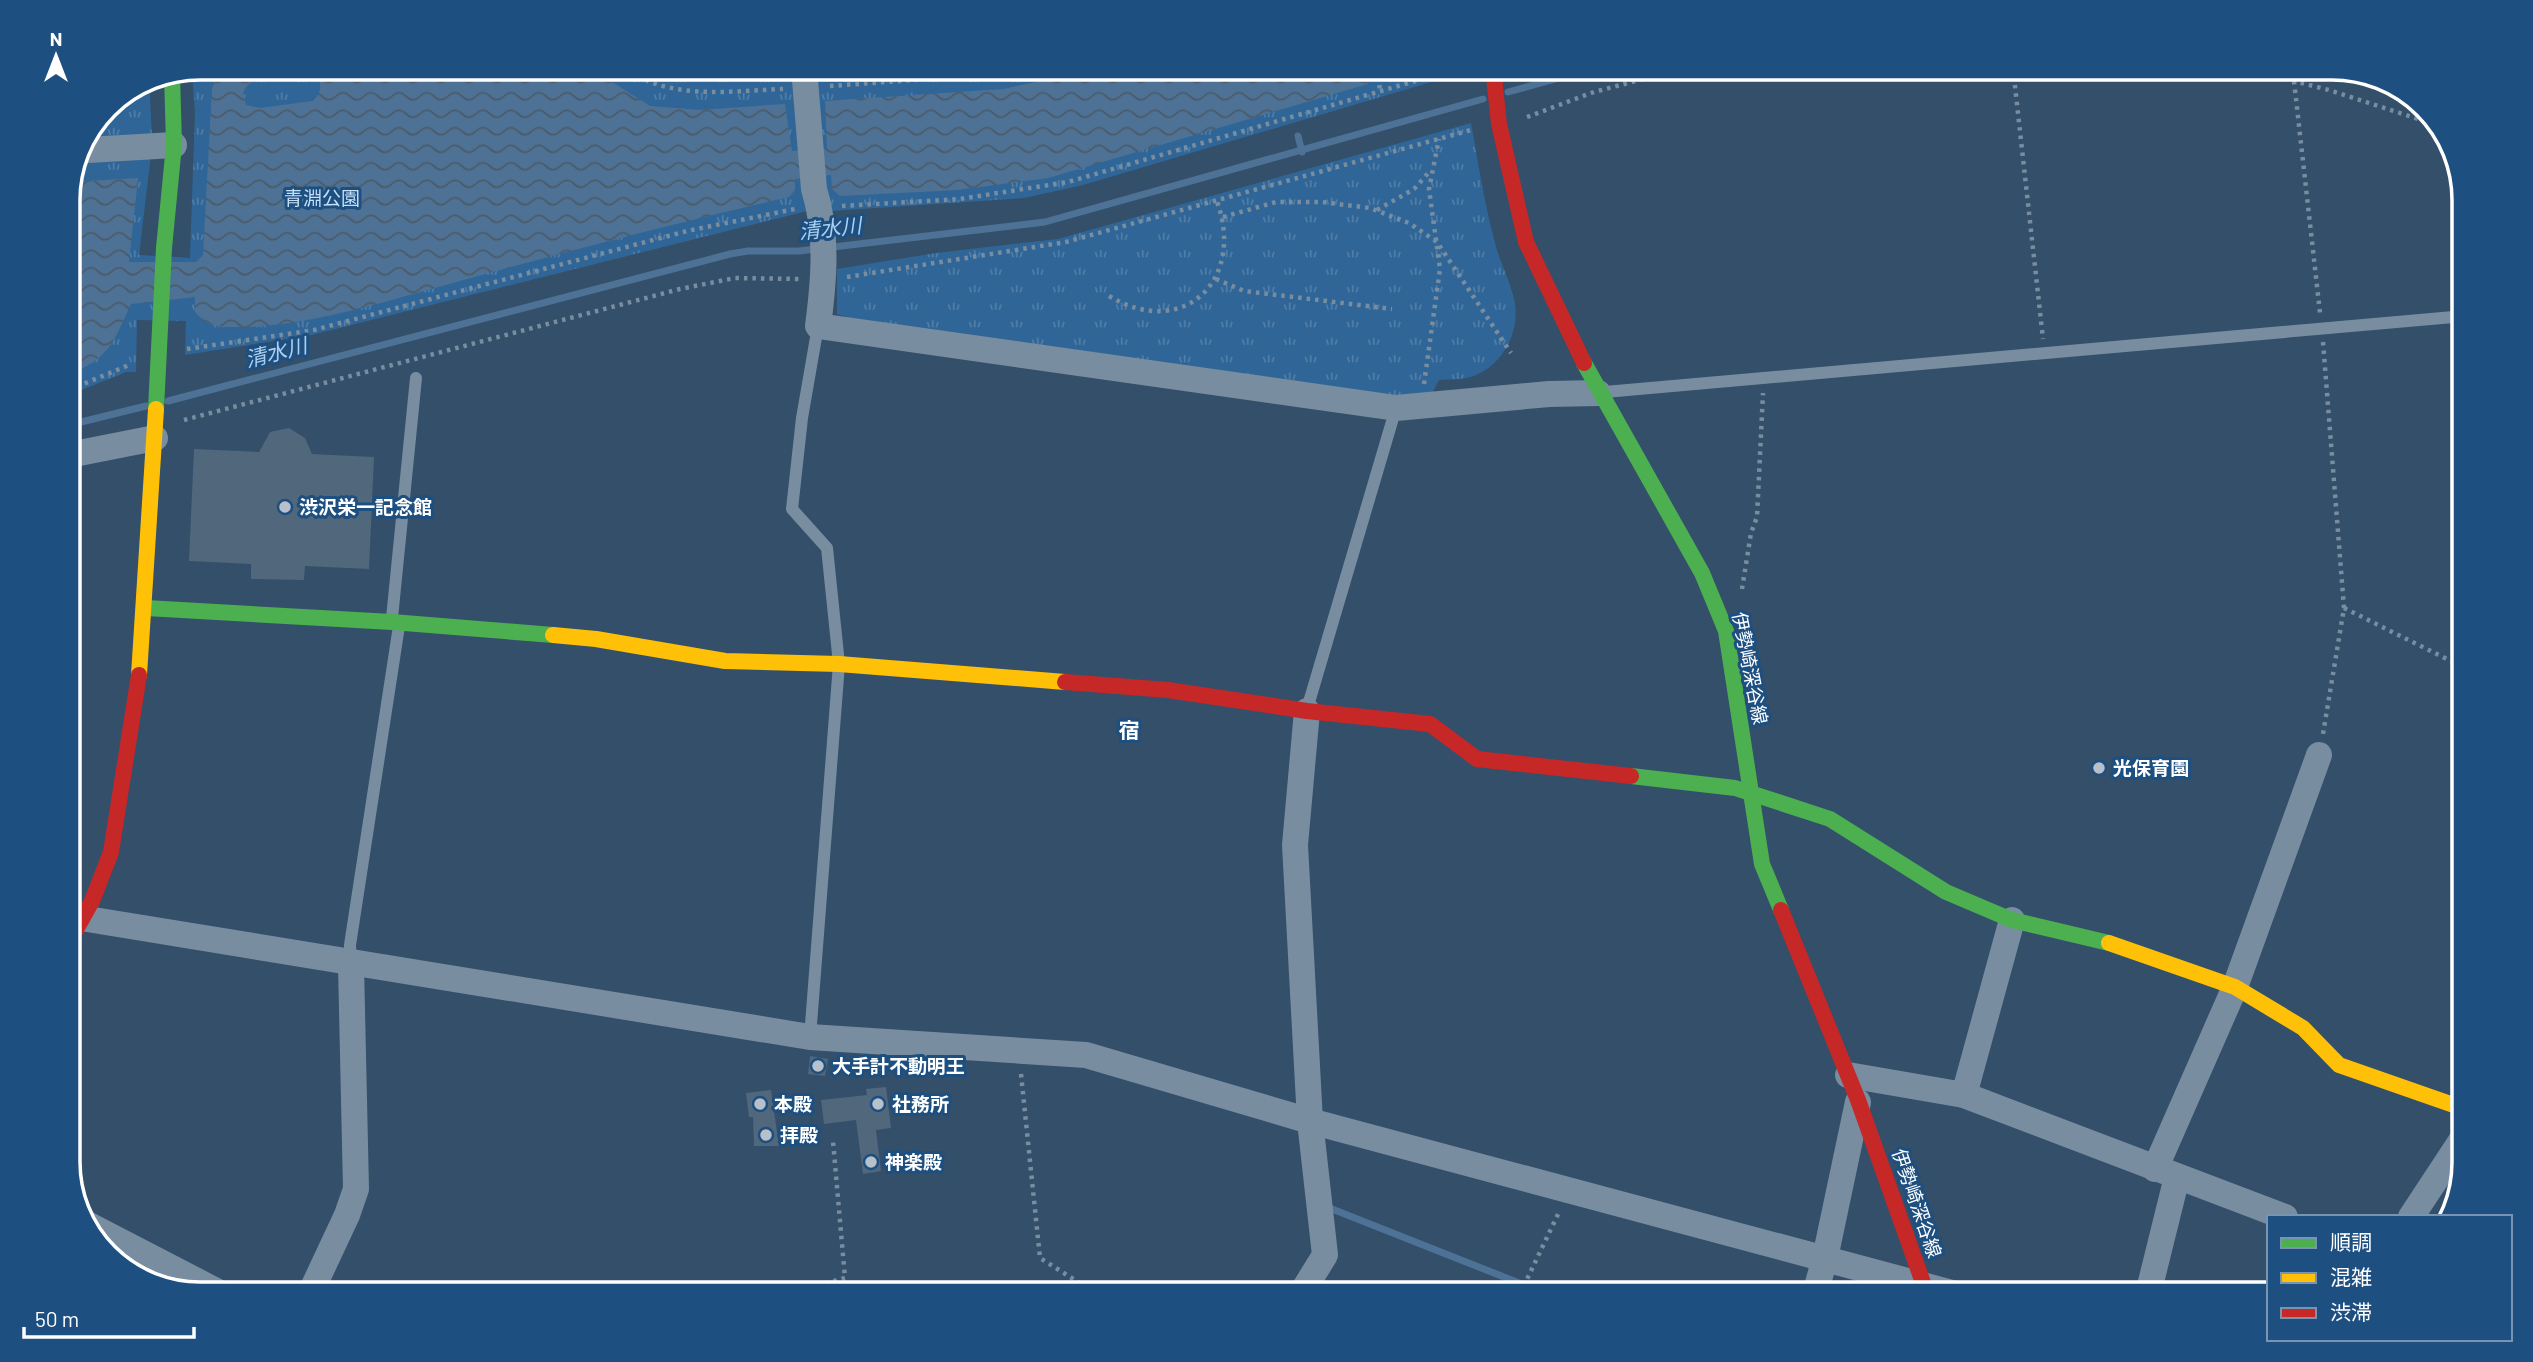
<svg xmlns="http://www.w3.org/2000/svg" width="2533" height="1362" font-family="Barlow,'Noto Sans JP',sans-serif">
	<defs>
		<pattern id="park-tufts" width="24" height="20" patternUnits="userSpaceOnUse" patternTransform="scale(1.75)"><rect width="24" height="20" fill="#306697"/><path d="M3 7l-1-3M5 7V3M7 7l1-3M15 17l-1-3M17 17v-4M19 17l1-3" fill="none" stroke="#4f7da7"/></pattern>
		<pattern id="water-waves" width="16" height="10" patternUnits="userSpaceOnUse" patternTransform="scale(1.75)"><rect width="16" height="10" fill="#4d7295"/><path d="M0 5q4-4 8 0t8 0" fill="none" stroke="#4c5b69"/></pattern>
	</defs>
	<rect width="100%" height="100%" fill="#334f6a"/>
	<g fill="url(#park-tufts)">
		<polygon points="201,68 793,68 807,211 311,335 185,355 186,321 137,320 136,372 126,372 69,395 69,192 83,160 151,154 139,255 190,258 195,113 192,70"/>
		<polygon points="813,68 1465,68 1465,72 1083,185 1024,198 831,211 819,142"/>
		<polygon points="149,79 152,136 92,141 107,107"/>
		<path d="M 1471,123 C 1478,162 1484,201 1494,239 C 1498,258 1508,276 1513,295 C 1523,328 1504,366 1471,377 C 1461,380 1449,379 1439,380 L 1431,395 L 1395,398 L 850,318 L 837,314 L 837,269 L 936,253 L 1058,239 Z"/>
	</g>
	<path fill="url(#water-waves)" fill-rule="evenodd" d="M 220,68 L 590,68 L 650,106 L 700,110 L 785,104 L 792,151 L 827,149 L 825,101 L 1003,89 L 1098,68 L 1367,68 L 1368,84 L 1048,178 L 957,190 L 840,196 L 832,189 L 831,175 L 795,179 L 795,190 L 789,197 C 678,222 569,251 460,281 C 385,301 305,329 227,327 C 213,327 204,322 195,312 L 195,297 L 131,304 C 114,340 110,359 69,374 L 69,192 L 73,182 L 138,178 L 129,262 L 196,262 L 203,255 L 212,89 ZM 304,69 L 316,73 C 322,84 322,92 313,101 L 260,108 L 246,105 L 243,93 C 249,74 287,70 304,69 Z"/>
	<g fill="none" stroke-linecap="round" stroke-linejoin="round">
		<g stroke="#4d7295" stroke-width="7">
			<polyline points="1508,92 1595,68"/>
			<polyline points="1298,136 1302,152"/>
			<polyline points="168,401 730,254 748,251 799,251 1045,222 1483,99"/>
			<polyline points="69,425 146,406"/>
			<polyline points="1327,1207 1547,1294"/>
		</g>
	</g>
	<g fill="#51677c">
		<polygon points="289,428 305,438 312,454 374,457 369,569 305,566 304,580 251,579 251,564 189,561 194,449 259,452 270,432"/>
		<polygon points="810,1056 828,1059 825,1076 808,1074"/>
		<polygon points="886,1087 891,1128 876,1130 881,1171 863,1174 856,1120 824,1124 821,1100 867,1095 866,1089"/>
		<polygon points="771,1090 779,1146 754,1146 753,1117 749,1117 746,1093"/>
	</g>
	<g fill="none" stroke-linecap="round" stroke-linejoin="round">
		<g stroke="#798da0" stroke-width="4.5" stroke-dasharray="3.5 5" stroke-linecap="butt">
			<path d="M 623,68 C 673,101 727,91 783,89"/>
			<polyline points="756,68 782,74"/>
			<polyline points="1378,68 1380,93"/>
			<polyline points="2013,68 2043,339"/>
			<polyline points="2243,68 2329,90 2443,127"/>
			<polyline points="2294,81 2320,313"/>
			<polyline points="830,86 984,75 1031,68"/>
			<polyline points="1527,117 1594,92 1685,68"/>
			<polyline points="842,206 960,199 1068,182 1460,68"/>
			<polyline points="1377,210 1414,189 1431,170"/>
			<polyline points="1223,217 1276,202 1322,202 1370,208 1409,223 1437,242 1511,353"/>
			<polyline points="847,277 1066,242 1471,130"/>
			<polyline points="1216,279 1244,291 1392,309"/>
			<path d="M 1109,296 C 1184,341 1247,279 1216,199"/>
			<polyline points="2323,342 2344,608 2323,734"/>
			<polyline points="187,349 314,330 687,231 795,209"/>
			<polyline points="1424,384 1440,269 1429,189 1439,139"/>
			<polyline points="69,390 129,365"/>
			<polyline points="184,420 680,289 735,278 801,279"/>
			<polyline points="1742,589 1751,533 1757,517 1763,393"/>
			<polyline points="2344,608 2465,668"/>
			<polyline points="1021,1074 1040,1258 1097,1294"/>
			<polyline points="784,1294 845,1278 833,1141"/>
			<polyline points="1520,1294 1560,1210"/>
		</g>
		<g stroke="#798da0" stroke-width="12">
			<polyline points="1605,392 2465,316"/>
			<polyline points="392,618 416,378"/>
			<polyline points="1307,709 1396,408"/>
			<polyline points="351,964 350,945 399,626"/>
			<polyline points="810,1037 839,664 827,548 792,509 802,418 818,326"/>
		</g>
		<g stroke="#798da0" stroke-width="26">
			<path d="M 804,68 L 814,189 C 828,234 824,280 818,326 L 1396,408 L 1549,394 L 1598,393"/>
			<polyline points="88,150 174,145"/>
			<polyline points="69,455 155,438"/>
			<polyline points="69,916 810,1037 1086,1055 1310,1121 1956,1294"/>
			<polyline points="1848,1075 1964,1095 2285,1217"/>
			<polyline points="1964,1095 2012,920"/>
			<polyline points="2155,1169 2235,987 2319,755"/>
			<polyline points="2411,1217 2465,1135"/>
			<polyline points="87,1224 222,1294"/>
			<polyline points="310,1294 347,1215 356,1189 351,965"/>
			<polyline points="1301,1294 1325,1255 1310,1121 1295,845 1307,711"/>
			<polyline points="1815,1294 1825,1258 1858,1102"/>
			<polyline points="2148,1294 2177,1177"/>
		</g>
		<g stroke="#4caf50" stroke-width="16">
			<polyline points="1584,363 1702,573 1726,631 1762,864 1781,910"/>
			<polyline points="156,409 164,248 174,145 172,74"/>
			<polyline points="146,608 392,622 553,635"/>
			<polyline points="1631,776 1735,788 1830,819 1946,892 2012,920 2109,943"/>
		</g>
		<g stroke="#ffc107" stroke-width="16">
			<polyline points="553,635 596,639 725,661 839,664 1065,682"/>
			<polyline points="139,675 156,409"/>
			<polyline points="2109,943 2235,987 2303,1028 2339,1065 2465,1109"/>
		</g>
		<g stroke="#c62828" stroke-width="16">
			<polyline points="1493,68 1499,124 1526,242 1584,363"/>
			<polyline points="1065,682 1168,690 1307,711 1430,724 1477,759 1631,776"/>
			<polyline points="1781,910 1858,1100 1927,1294"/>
			<polyline points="69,942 92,901 111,852 139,675"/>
		</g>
	</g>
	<g fill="#b8c1cb" stroke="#1d4f80" stroke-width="2.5">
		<circle cx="285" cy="507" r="7"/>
		<circle cx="2099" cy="768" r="7"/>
		<circle cx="818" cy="1066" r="7"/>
		<circle cx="760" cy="1104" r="7"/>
		<circle cx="878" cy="1104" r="7"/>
		<circle cx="766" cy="1135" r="7"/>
		<circle cx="871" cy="1162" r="7"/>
	</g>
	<g text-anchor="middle" stroke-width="6" stroke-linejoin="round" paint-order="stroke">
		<g font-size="19" fill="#c5dff7" stroke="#1d4f80">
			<text x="322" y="205">青淵公園</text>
		</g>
		<g font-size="19" font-weight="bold" fill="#fff" stroke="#1d4f80" text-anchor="start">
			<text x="299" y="514">渋沢栄一記念館</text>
			<text x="2113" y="775">光保育園</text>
			<text x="832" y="1073">大手計不動明王</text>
			<text x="774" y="1111">本殿</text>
			<text x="892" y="1111">社務所</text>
			<text x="780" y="1142">拝殿</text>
			<text x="885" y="1169">神楽殿</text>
		</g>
		<g font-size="19" fill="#fff" stroke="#1d4f80">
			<text transform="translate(1750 668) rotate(79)" y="7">伊勢崎深谷線</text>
			<text transform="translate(1917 1203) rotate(71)" y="7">伊勢崎深谷線</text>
		</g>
		<g font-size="21" font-style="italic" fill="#acd0f1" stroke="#1d4f80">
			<text transform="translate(830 229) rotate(-6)" y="7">清水川</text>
			<text transform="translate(276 353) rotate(-14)" y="7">清水川</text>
		</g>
		<g font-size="21" font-weight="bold" fill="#fff" stroke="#1d4f80">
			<text x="1129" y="738">宿</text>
		</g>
	</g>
	<path d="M0 0H2533V1362H0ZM200 80H2332A120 120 0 0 1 2452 200V1162A120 120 0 0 1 2332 1282H200A120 120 0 0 1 80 1162V200A120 120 0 0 1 200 80Z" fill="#1d4f80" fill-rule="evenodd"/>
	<path fill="none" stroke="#fff" stroke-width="3.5" d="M200 80H2332A120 120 0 0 1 2452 200V1162A120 120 0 0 1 2332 1282H200A120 120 0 0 1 80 1162V200A120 120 0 0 1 200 80Z"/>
	<rect x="2267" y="1215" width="245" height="126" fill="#1d4f80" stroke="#7795b3" stroke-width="2"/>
	<rect x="2281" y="1238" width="35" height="10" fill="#4caf50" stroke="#7795b3" stroke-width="2"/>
	<text x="2330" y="1250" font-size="21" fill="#ffffff">順調</text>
	<rect x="2281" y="1273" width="35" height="10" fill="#ffc107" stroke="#7795b3" stroke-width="2"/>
	<text x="2330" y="1285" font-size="21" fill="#ffffff">混雑</text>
	<rect x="2281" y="1308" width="35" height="10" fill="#c62828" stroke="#7795b3" stroke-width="2"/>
	<text x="2330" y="1320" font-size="21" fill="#ffffff">渋滞</text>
	<g transform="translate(56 56)" stroke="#1d4f80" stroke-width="5" paint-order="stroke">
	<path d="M0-5L12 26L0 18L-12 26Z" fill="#ffffff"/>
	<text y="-10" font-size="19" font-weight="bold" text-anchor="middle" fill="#ffffff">N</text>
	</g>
	<path d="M24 1327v10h170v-10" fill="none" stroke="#ffffff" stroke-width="3.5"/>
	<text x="35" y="1327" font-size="21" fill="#ffffff" stroke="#1d4f80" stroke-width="5" paint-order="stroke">50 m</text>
</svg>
